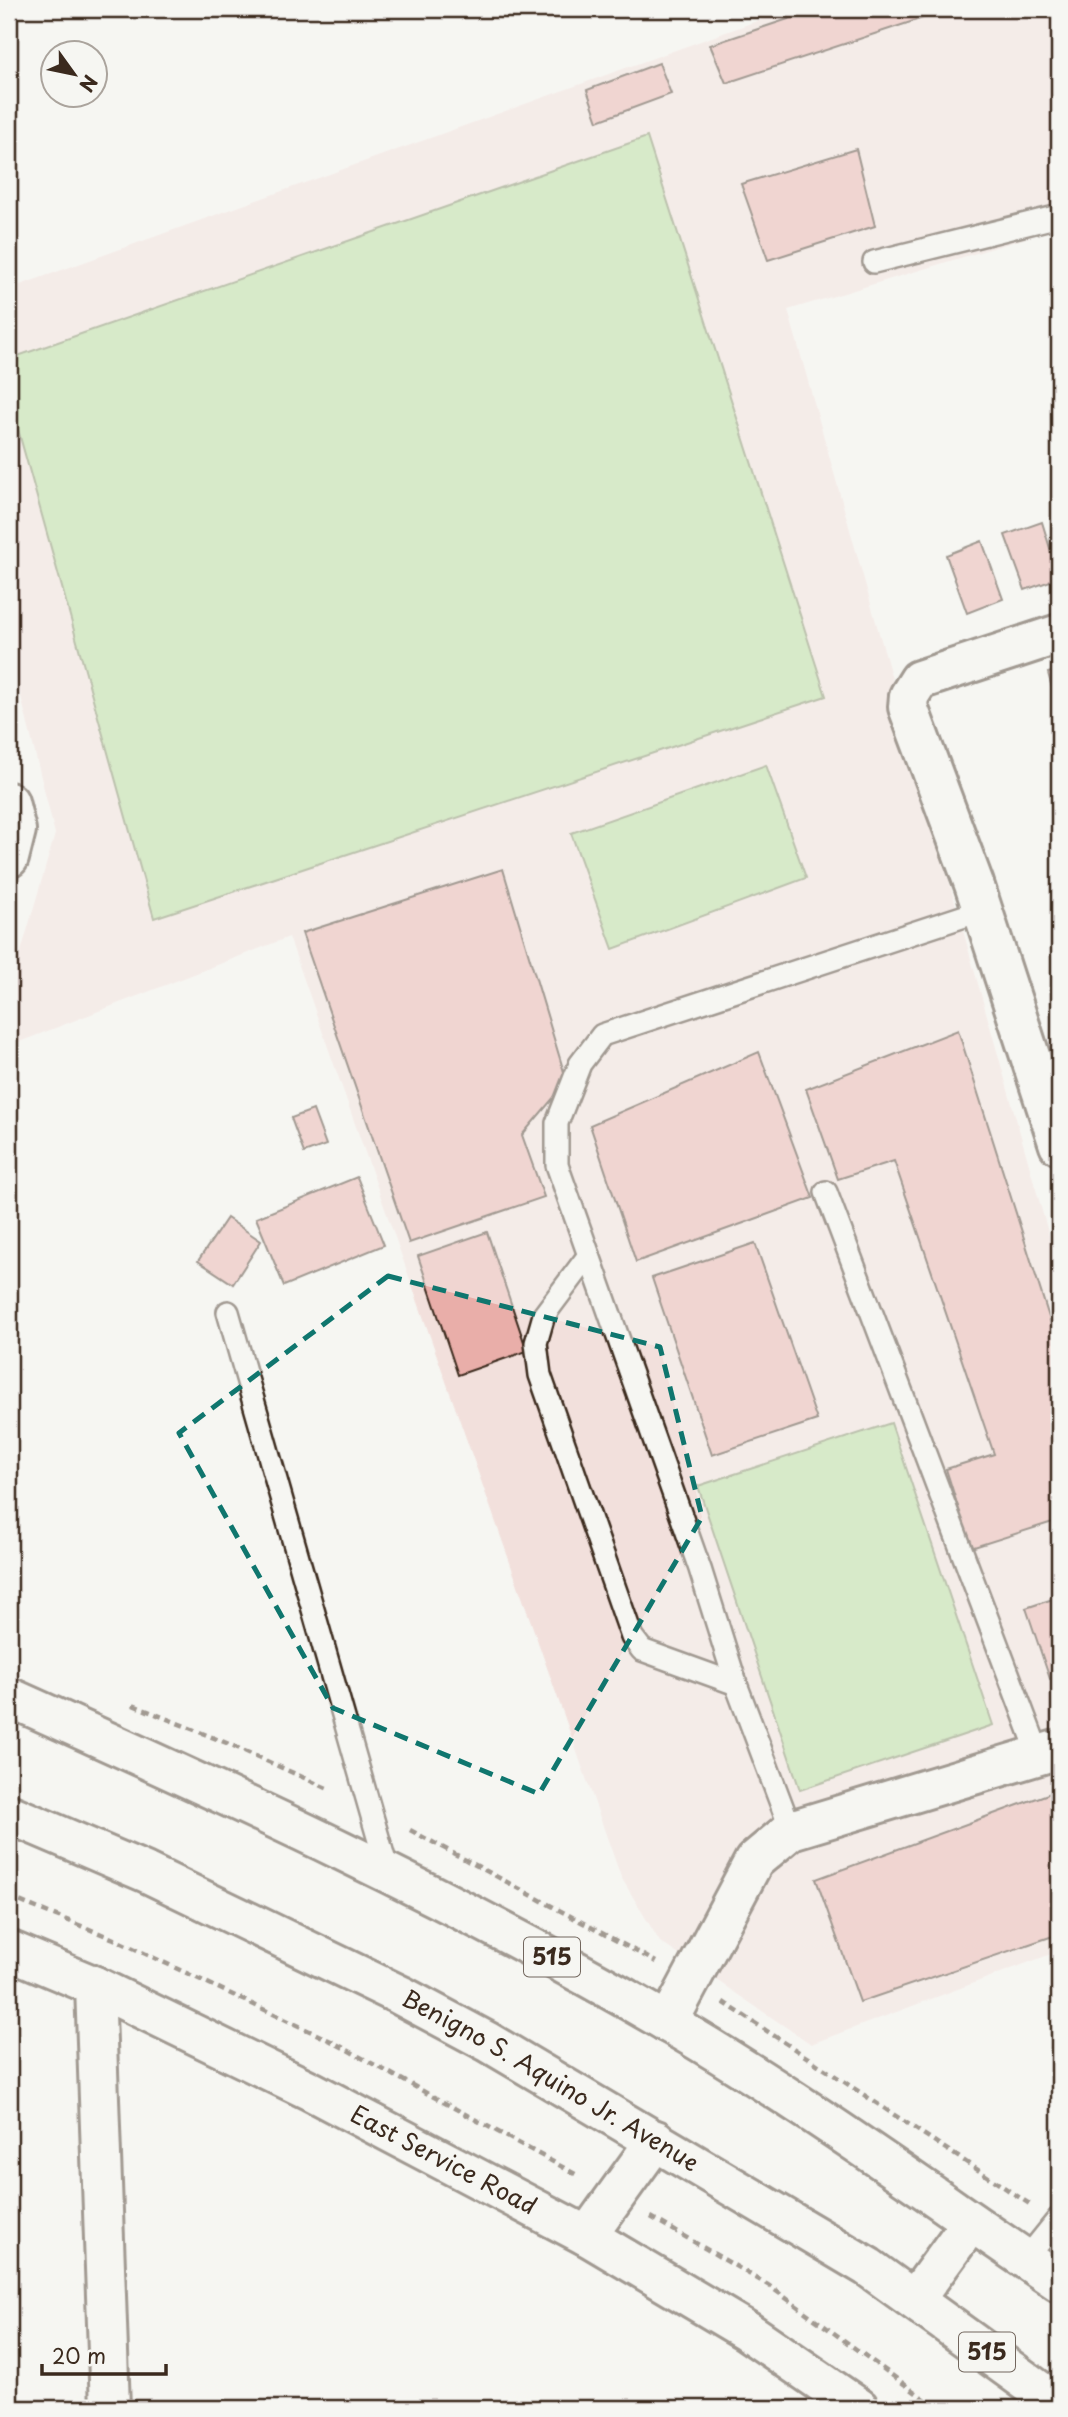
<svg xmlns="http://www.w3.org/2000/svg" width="1068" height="2417" font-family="'Playpen Sans',sans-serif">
	<rect width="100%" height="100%" fill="#f6f6f2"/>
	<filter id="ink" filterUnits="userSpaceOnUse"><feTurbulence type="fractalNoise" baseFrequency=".0143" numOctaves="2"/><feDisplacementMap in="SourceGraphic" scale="14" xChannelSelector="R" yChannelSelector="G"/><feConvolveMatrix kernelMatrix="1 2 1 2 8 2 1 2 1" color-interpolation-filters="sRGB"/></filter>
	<g filter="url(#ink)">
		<polygon fill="#f2e0dc" points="790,9 1059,9 1059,228 788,310 1059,1271 1059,1951 811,2044 660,1942 621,1877 289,937 9,1046 9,993 55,834 9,648 9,289"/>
		<g fill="#b2db97" stroke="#76825a" stroke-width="2">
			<polygon points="647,137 826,696 154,918 9,397 9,359"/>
			<polygon points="766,765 806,878 613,949 571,833"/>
			<polygon points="891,1423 993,1725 800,1790 698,1486"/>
		</g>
		<g fill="#e9aea9" stroke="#3b2a1e" stroke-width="2">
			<polygon points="818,9 950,9 726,83 710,45"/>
			<polygon points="659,63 671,94 598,121 587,90"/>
			<polygon points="856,149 875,226 768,260 741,184"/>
			<polygon points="1042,522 1059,578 1025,590 1005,535"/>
			<polygon points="982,541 1003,599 967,613 946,555"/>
			<polygon points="1059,670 1059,714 1048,673"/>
			<polygon points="503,869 567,1082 522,1135 544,1197 409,1243 302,933"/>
			<polygon points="958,1030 1059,1349 1059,1520 971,1548 946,1469 994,1454 894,1161 838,1179 806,1089"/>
			<polygon points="759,1052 813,1198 636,1262 590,1125"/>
			<polygon points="313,1110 326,1145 304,1153 291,1118"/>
			<polygon points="357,1177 384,1245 284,1286 256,1218"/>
			<polygon points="227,1218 261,1241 233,1284 198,1261"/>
			<polygon points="487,1232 527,1351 458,1375 418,1256"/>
			<polygon points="755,1243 817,1420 712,1455 652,1278"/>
			<polygon points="1059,1597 1059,1675 1050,1679 1026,1608"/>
			<polygon points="1059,1790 1059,1934 860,2002 816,1879"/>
		</g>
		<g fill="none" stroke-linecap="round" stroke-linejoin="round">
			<defs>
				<g id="lane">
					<polyline points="874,262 1059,216"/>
					<polyline points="826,1192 1039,1755"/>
					<polyline points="589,1255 544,1315 536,1343 540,1375 632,1637 642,1650 736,1684"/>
					<polyline points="228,1312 388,1872"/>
					<polyline points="791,1830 736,1684 700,1569 557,1165 557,1123 580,1064 602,1035 983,910"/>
					<polyline points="1026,2259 1059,2218"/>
				</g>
				<g id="street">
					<polyline points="1059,634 919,680 909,696 908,707 974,884 1059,1145"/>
					<polyline points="9,802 16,830 9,858"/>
					<polyline points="95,1986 110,2408"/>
					<polyline points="668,2023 754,1861 791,1830 1059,1749"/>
				</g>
				<g id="secondary">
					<path id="s1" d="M 9,1950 L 95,1986 L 311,2091 L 587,2236 L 747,2331 L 859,2408"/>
				</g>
				<g id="highway">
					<path d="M 9,1697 C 232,1797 454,1898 665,2021 C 801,2100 929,2194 1059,2282"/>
					<path id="s2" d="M 9,1814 L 145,1872 L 400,1995 L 488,2042 L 868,2267 L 1059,2405"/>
					<polyline points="587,2236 656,2140"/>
					<polyline points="915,2299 971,2222"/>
				</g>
			</defs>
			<use href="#lane" stroke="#3b2a1e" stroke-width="26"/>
			<use href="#street" stroke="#3b2a1e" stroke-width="44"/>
			<use href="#secondary" stroke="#3b2a1e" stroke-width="44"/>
			<use href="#highway" stroke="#3b2a1e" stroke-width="44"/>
			<g stroke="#3b2a1e" stroke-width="4.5" stroke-dasharray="7 5" stroke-linecap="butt">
				<polyline points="133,1705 229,1744 331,1790"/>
				<polyline points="410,1830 656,1962"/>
				<polyline points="9,1897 114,1939 331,2041 579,2176"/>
				<polyline points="723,2002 1031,2205"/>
				<polyline points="651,2217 768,2285 937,2408"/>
			</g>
			<use href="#lane" stroke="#f6f6f2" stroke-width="21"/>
			<use href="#street" stroke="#f6f6f2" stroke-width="38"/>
			<use href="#secondary" stroke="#f6f6f2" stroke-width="38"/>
			<use href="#highway" stroke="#f6f6f2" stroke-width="38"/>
		</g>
	</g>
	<path d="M0 0H1068V2417H0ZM 388,1276 L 660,1347 L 702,1517 L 539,1794 L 333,1708 L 179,1433 Z" fill="#f6f6f2" fill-opacity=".55" fill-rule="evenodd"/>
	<path fill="none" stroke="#0f766e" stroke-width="5" stroke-dasharray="14 9" stroke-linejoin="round" d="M 388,1276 L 660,1347 L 702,1517 L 539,1794 L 333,1708 L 179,1433 Z"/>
	<g text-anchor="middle" stroke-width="5" stroke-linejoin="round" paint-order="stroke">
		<g fill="#f6f6f2" stroke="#73675e" stroke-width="2">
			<rect x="524" y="1937.5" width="56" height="39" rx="5"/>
			<rect x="959" y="2332.5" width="56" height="39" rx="5"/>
		</g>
		<g font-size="23" font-weight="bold" fill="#3b2a1e">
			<text x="552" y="1965">515</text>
			<text x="987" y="2360">515</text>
		</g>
		<g font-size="24" fill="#3b2a1e" stroke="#f6f6f2">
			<text dy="8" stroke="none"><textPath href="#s2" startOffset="604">Benigno S. Aquino Jr. Avenue</textPath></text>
			<text dy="8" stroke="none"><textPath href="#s1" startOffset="483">East Service Road</textPath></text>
		</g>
	</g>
	<rect width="1068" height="2417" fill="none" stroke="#f6f6f2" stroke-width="35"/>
	<rect x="18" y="18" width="1033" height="2382" fill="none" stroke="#3b2a1e" stroke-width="2.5" filter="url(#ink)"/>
	<g transform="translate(74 74) rotate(123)"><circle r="33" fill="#f6f6f2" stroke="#aba49d" stroke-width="2"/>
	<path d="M0-5L12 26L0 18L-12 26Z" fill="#3b2a1e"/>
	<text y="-10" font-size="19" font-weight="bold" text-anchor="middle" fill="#3b2a1e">N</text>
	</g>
	<path d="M42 2364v10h124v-10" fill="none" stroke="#3b2a1e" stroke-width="3.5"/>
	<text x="52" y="2364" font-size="21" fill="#3b2a1e" stroke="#f6f6f2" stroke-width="5" paint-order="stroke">20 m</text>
</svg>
